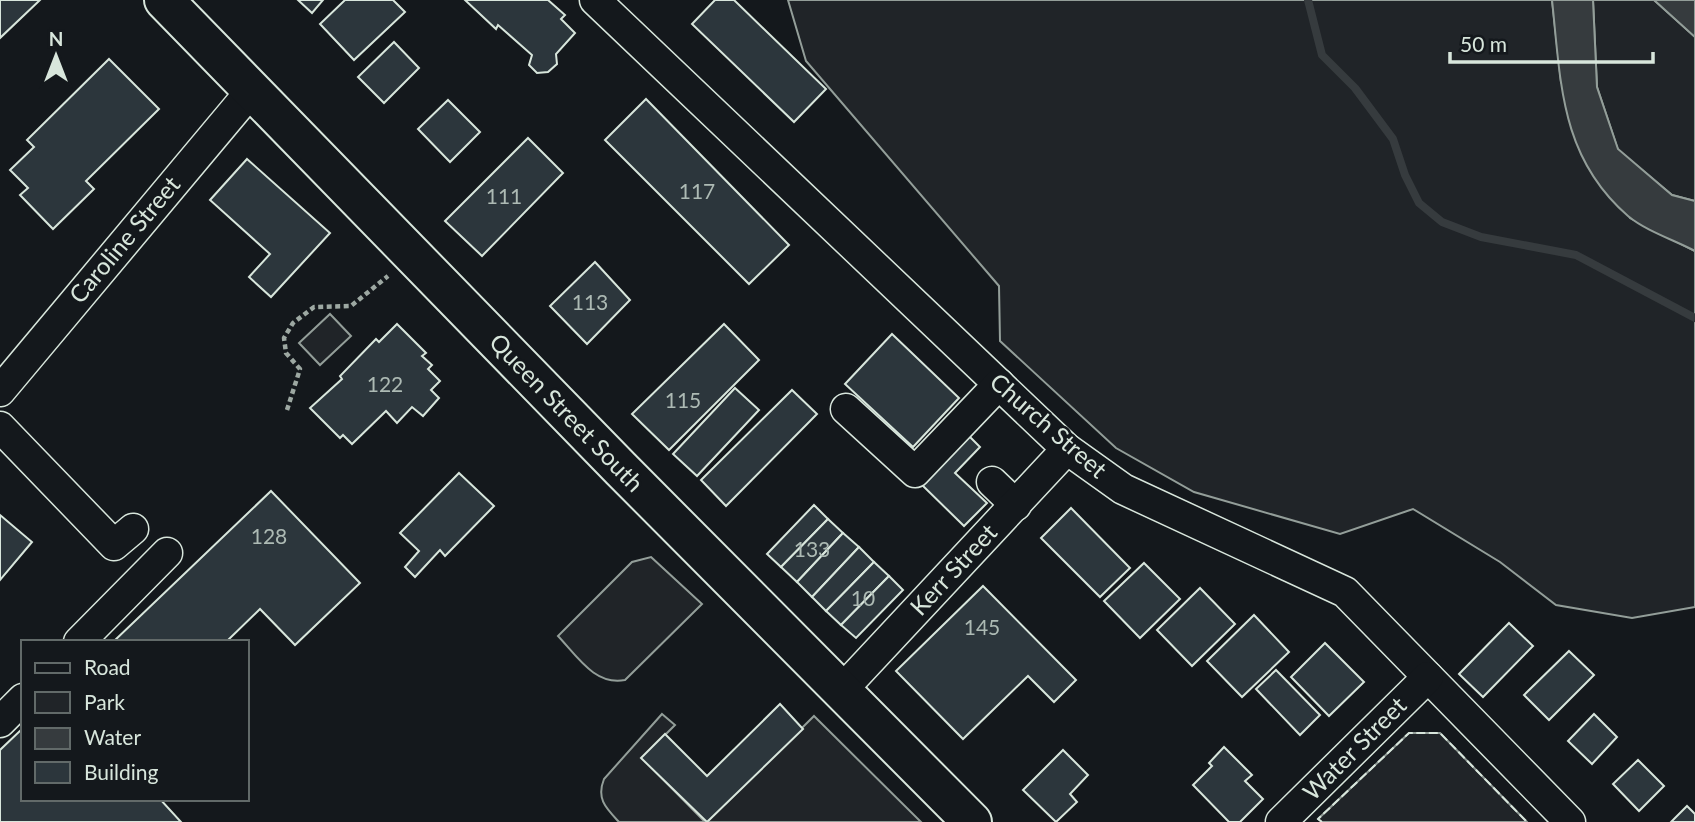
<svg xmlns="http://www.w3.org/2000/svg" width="1695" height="822" font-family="Lato,sans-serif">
	<rect width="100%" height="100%" fill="#14181c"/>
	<g fill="#202428" stroke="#939e99" stroke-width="2">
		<polygon points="788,0 1552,0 1561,82 1630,218 1695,251 1695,607 1632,618 1556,605 1500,562 1413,509 1340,534 1194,492 1116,448 1000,341 999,286 806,61"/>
		<polygon points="1593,0 1654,0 1695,37 1695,201 1672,195 1618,150 1597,87"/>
		<polygon points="330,314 351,336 320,365 299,343"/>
		<path d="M 651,557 L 702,604 L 625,680 C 595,686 577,656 558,636 L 632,562 Z"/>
		<path d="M 662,714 L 675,725 L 642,758 L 705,822 L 619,822 C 606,808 596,799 604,779 Z"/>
		<polygon points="814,716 921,822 707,822"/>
		<polygon points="1409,733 1440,733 1527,822 1322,822 1318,819"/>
	</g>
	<g fill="#363b3e" stroke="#939e99" stroke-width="2">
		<path d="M 1552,0 L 1593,0 L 1597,87 L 1618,149 L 1672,195 L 1695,201 L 1695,251 C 1674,240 1646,231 1628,216 C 1560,157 1561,83 1552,0 Z"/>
		<polygon points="1654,0 1695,0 1695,37"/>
	</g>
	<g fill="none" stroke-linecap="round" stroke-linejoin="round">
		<polyline stroke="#363b3e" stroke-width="8" points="1308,0 1322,55 1355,88 1393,139 1405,175 1419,203 1442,222 1481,237 1576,255 1695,318"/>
	</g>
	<g fill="#2c363c" stroke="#d8e6dc" stroke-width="2">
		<polygon points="0,0 40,0 0,38"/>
		<polygon points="298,0 323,0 312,13"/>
		<polygon points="345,0 393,0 405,12 354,60 320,24"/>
		<polygon points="465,0 548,0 565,15 561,19 575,33 556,54 557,64 548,72 537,73 529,65 532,55 498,25 496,29"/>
		<polygon points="715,0 734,0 826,89 794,122 692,24"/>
		<polygon points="394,42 419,68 384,103 358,77"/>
		<polygon points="109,59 159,109 86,181 94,189 53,229 20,195 28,188 10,170 34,147 27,140"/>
		<polygon points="646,99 789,245 749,284 605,140"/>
		<polygon points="448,100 480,132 450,162 418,129"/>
		<polygon points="528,138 563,173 482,256 445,221"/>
		<polygon points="247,159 330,233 271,297 249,277 270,254 210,200"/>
		<polygon points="595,262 630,300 587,344 550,306"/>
		<polygon points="397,324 426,353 422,356 432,365 428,369 440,381 431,390 439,398 423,416 412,407 397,423 386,411 352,444 343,435 340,438 310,408 342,379 340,376 376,339 379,342"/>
		<polygon points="724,324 759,360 669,450 632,414"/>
		<polygon points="892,334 959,398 913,447 845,384"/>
		<polygon points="735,388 759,410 697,476 673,454"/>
		<polygon points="792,390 817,414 726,506 701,480"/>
		<polygon points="968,435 980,447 955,473 987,503 964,526 920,483"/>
		<polygon points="459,473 494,506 445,556 440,550 415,577 405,567 419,551 400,533"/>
		<polygon points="271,491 360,583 295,645 260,609 226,642 113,642"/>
		<polygon points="814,505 828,519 781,567 767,554"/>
		<polygon points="1071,508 1130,568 1100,597 1041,538"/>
		<polygon points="0,515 32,542 0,580"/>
		<polygon points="828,519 843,533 797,582 781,567"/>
		<polygon points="843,533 859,547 812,597 797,582"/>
		<polygon points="859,547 874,562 826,611 812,597"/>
		<polygon points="874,562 889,576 841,625 826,611"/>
		<polygon points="1144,563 1180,599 1140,638 1104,601"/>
		<polygon points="889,576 903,590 856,638 841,625"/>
		<polygon points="983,586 1076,680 1054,702 1028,676 963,739 896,671"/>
		<polygon points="1200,588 1235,624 1192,666 1157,630"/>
		<polygon points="1254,615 1289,652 1242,697 1207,661"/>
		<polygon points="1509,623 1533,646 1483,697 1459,674"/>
		<polygon points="1325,643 1364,682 1329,716 1291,677"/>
		<polygon points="1569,651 1594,675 1549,720 1524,695"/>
		<polygon points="1276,670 1320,715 1300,735 1256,689"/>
		<polygon points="780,704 803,729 707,822 641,758 665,734 707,776"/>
		<polygon points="1594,714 1617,737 1592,764 1568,741"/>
		<polygon points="23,728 23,799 160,799 181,822 0,822 0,750"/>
		<polygon points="1224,747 1252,775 1245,781 1263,799 1240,822 1229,822 1193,785 1212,766 1209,763"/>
		<polygon points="1063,750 1088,775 1070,794 1077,802 1056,822 1023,790"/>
		<polygon points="1638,760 1664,786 1639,811 1613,784"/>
		<polygon points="1687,806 1695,814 1695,822 1671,822"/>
	</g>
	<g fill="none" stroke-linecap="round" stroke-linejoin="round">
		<defs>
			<g id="minor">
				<polyline points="595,0 1067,449 1123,489 1345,592 1570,822"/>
				<polyline points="0,391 252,90"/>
				<polyline points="846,409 915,472 999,384"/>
				<polyline points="0,427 114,545 133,529"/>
				<polyline points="992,482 1016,505"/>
				<polyline points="79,642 167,553"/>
				<polyline points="841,691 1067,449"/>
				<polyline points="0,722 23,699"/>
				<polyline points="1281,822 1428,677"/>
			</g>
			<polyline id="major" points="164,0 621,469 972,822"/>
		</defs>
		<use href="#minor" stroke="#d8e6dc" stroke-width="33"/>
		<use href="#major" stroke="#d8e6dc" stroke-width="42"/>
		<polyline stroke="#9da8a2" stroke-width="4.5" stroke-dasharray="5 3.5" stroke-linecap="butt" points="287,410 300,369 286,353 284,338 293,323 314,307 351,306 388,276"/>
		<use href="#minor" stroke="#14181c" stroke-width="30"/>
		<use href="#major" stroke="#14181c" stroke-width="38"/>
		<polyline stroke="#d8e6dc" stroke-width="2" stroke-dasharray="9 3.5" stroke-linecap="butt" points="1322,822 1318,819 1409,733 1440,733 1527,822"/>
	</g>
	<g text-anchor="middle" stroke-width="5" stroke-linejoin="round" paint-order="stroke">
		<g font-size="21" fill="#adbab4">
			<text x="697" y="199">117</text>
			<text x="504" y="204">111</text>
			<text x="590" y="310">113</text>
			<text x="385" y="392">122</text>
			<text x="683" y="408">115</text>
			<text x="269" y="544">128</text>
			<text x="812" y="557">133</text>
			<text x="863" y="606">10</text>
			<text x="982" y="635">145</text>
		</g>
		<g font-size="24" fill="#d8e6dc" stroke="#14181c">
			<text transform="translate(125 240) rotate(-50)" y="8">Caroline Street</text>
			<text transform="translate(566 413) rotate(46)" y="8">Queen Street South</text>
			<text transform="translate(1048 426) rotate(41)" y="8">Church Street</text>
			<text transform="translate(954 570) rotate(-47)" y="8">Kerr Street</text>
			<text transform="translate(1355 749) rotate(-45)" y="8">Water Street</text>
		</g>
	</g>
	<rect x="21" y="640" width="228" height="161" fill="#14181c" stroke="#626a69" stroke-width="2"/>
	<rect x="35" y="663" width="35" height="10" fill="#14181c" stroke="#626a69" stroke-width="2"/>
	<text x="84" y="675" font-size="21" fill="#d8e6dc">Road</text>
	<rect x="35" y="692" width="35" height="21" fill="#202428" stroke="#626a69" stroke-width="2"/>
	<text x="84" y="710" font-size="21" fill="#d8e6dc">Park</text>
	<rect x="35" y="728" width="35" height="21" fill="#363b3e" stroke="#626a69" stroke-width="2"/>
	<text x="84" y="745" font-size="21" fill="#d8e6dc">Water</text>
	<rect x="35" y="762" width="35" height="21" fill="#2c363c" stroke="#626a69" stroke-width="2"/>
	<text x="84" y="780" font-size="21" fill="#d8e6dc">Building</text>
	<g transform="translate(56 56)" stroke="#14181c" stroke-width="5" paint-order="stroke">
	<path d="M0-5L12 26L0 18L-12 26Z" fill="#d8e6dc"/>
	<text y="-10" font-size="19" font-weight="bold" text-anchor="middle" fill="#d8e6dc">N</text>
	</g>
	<path d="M1450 52v10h203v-10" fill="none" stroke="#d8e6dc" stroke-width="3.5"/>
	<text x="1460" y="52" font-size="21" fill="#d8e6dc" stroke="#14181c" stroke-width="5" paint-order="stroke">50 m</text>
</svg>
